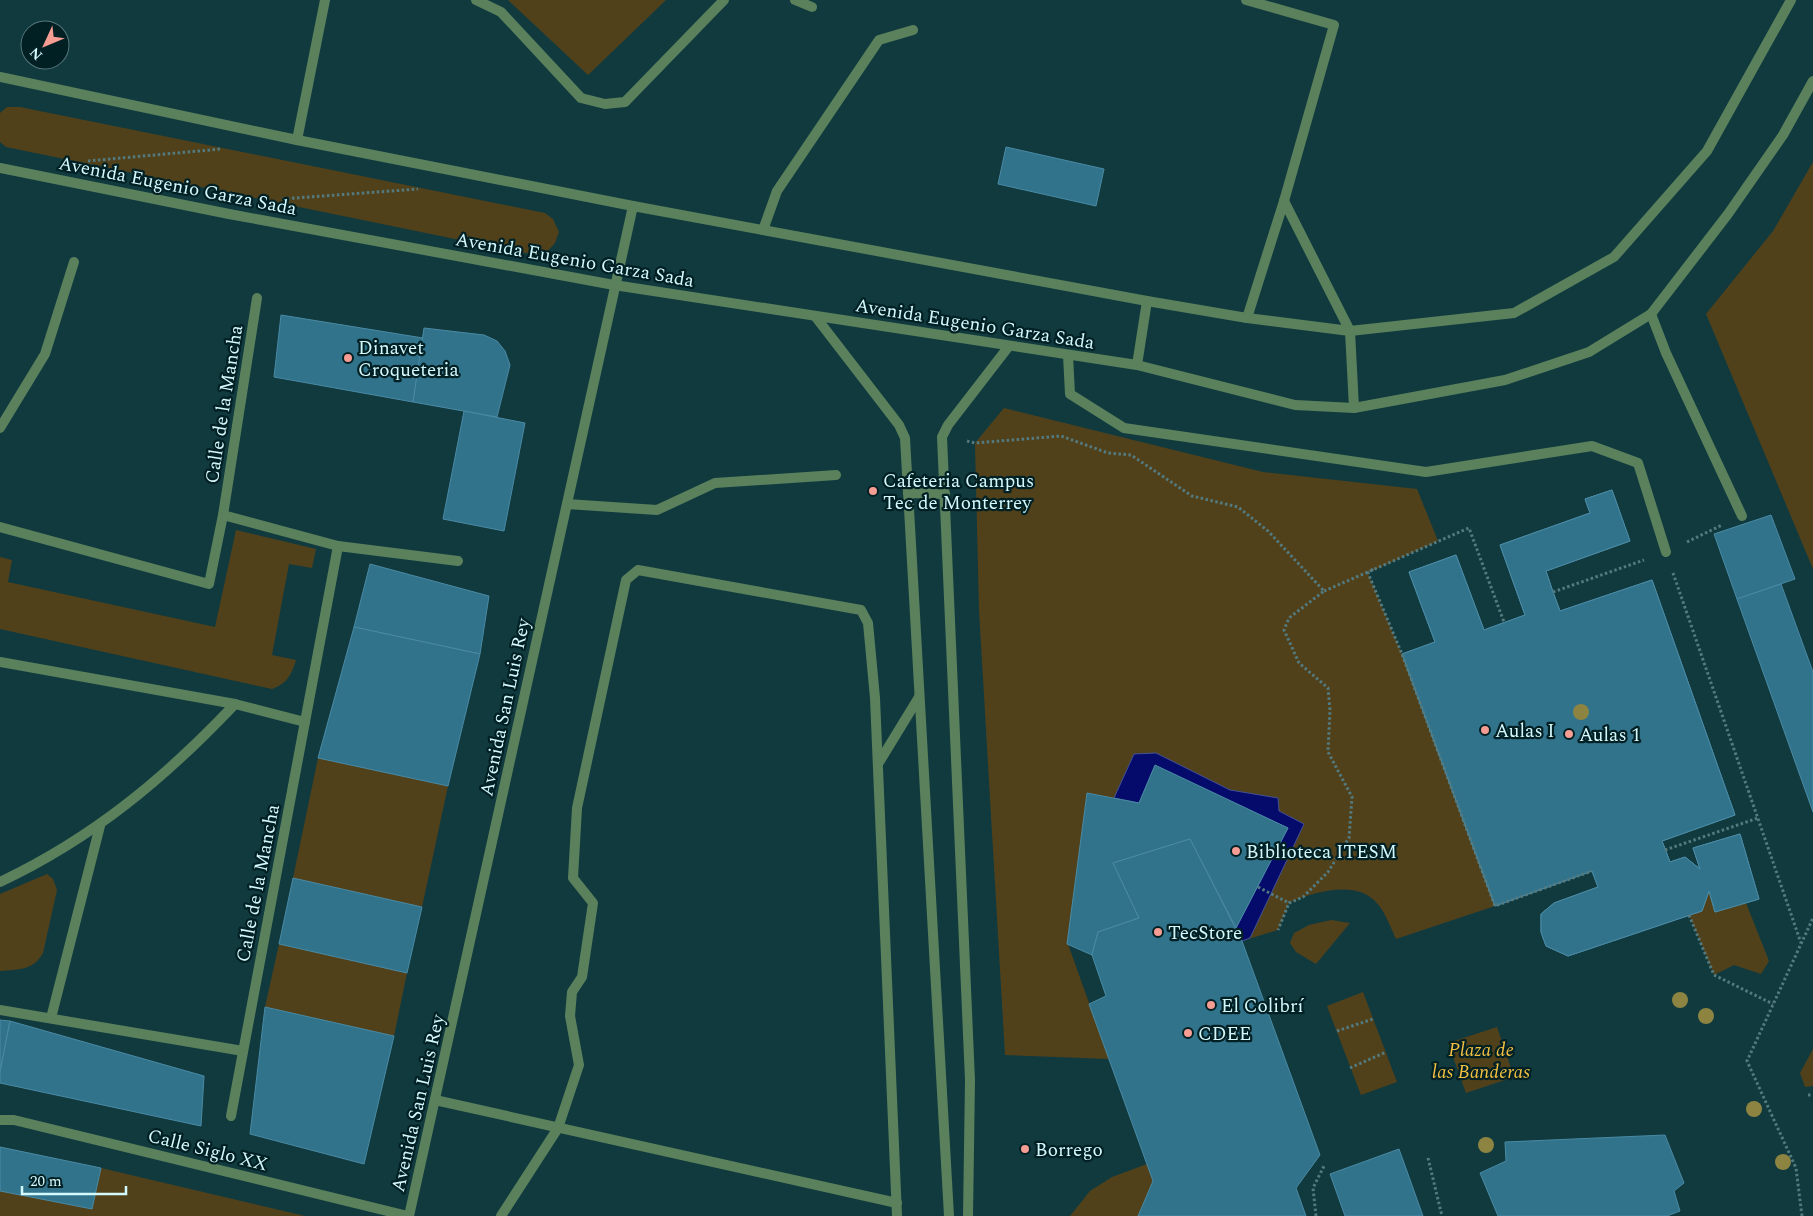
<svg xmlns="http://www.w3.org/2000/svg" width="1813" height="1216" font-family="Spectral,serif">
	<rect width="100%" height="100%" fill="#113a3f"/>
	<g fill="#51411b">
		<polygon points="508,0 666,0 588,75"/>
		<polygon points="7,107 20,107 545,213 553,219 559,232 555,243 547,252 524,253 6,147 0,142 0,113"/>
		<polygon points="1813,162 1813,569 1706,314 1773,231"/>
		<path d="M 1004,408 L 1263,472 L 1417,489 L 1438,541 L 1368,573 L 1402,654 L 1495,906 L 1396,939 C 1390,926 1385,911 1375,901 C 1355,880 1312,892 1289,903 L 1278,930 L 1242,941 L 1236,928 L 1288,828 L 1155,766 L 1139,803 L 1087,793 L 1068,944 L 1109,1059 L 1005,1055 L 979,610 L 975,443 Z"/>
		<path d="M 236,530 L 316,549 L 312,568 L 289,564 L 272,655 L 296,660 C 291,676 287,683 272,689 L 0,629 L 0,557 L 12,560 L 8,582 L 215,627 Z"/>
		<polygon points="318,758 448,786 422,907 293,878"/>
		<path d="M 47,874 L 53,879 L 57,890 L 43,953 C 33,971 18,969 0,971 L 0,894 Z"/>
		<polygon points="1709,891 1716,912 1746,903 1769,961 1761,974 1734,965 1714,975 1689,915"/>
		<polygon points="1331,920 1350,923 1316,964 1296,952 1290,943 1294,933 1309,925"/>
		<polygon points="279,944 407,973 394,1036 265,1007"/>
		<polygon points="1363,992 1397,1082 1361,1095 1327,1006"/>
		<polygon points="1497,1027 1514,1077 1466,1093 1448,1043"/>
		<polygon points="1813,1049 1813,1086 1805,1087 1800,1073"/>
		<polygon points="1147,1164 1153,1181 1138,1216 1070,1216 1090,1191 1112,1177"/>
		<polygon points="101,1168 305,1216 0,1216 0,1191 92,1209"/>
	</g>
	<polygon fill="#040b6b" stroke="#425297" points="1156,753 1230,790 1278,798 1279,811 1304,824 1250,938 1242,941 1236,928 1288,828 1155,766 1139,803 1114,798 1134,754"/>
	<g fill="#32738c" stroke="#4a8aa4" fill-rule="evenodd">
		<polygon points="1006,147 1104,169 1096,206 998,184"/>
		<polygon points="281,315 423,338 413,402 274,377"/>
		<polygon points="424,328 484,335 497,341 505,351 510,365 497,417 413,402"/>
		<polygon points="464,411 525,423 504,531 443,519"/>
		<path d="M 1612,490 L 1630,541 L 1546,571 L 1553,592 L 1560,611 L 1652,580 L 1735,815 L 1662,841 L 1670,862 L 1685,857 L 1700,869 L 1693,848 L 1740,834 L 1759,899 L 1715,912 L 1709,891 L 1702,911 L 1568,956 L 1546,946 L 1541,932 L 1541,914 L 1554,903 L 1598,887 L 1592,871 L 1495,906 L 1402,654 L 1435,642 L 1409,572 L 1456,555 L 1484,630 L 1525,615 L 1500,545 L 1590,513 L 1585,499 ZM 1588,630 L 1651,805 L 1577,832 L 1514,656 Z"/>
		<polygon points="1612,490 1630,541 1546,571 1553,592 1560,611 1652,580 1735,815 1662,841 1670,862 1685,857 1700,869 1693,848 1740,834 1759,899 1715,912 1709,891 1702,911 1568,956 1546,946 1541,932 1541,914 1554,903 1598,887 1592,871 1495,906 1402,654 1435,642 1409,572 1456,555 1484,630 1525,615 1500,545 1590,513 1585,499"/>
		<polygon points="1771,515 1795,579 1737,599 1714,534"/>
		<polygon points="370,564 489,596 480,654 354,627"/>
		<polygon points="1781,584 1813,672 1813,812 1737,599"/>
		<polygon points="354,627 480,654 448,786 318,758"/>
		<polygon points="1155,765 1288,828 1236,928 1190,839 1113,863 1139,918 1098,932 1092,955 1067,944 1087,793 1139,803"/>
		<polygon points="1190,839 1242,941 1320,1155 1296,1188 1306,1216 1138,1216 1153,1181 1089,1004 1106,996 1092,955 1098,932 1139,918 1113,863"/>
		<polygon points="293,878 422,907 407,973 279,944"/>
		<polygon points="265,1007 394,1036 364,1164 250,1134"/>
		<polygon points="0,1020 10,1021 0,1072"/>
		<polygon points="10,1021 204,1076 201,1126 0,1083 0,1072"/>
		<polygon points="1665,1135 1684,1183 1674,1191 1680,1211 1667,1216 1498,1216 1480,1173 1506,1161 1505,1142"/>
		<polygon points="0,1147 101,1168 92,1209 0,1191"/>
		<polygon points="1399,1149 1423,1216 1345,1216 1330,1174"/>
	</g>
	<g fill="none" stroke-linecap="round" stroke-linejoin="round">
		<g stroke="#537a7f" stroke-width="3" stroke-dasharray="2.5 2.5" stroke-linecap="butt">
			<polyline points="88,161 221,149"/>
			<polyline points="282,199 418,189"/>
			<polyline points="967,441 975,443 1061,436 1108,453 1131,455 1192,496 1238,507 1268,531 1324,591 1289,618 1284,630 1299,663 1328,688 1330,710 1328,752 1352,797 1349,838 1328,872 1303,897 1289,903 1278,930"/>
			<polyline points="1687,542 1722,525"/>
			<polyline points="1373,569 1368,573 1402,654 1495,906 1592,871"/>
			<polyline points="1673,573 1801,943"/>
			<polyline points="1324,591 1469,528 1504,622"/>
			<polyline points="1553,592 1644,560"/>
			<polyline points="1665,850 1758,818"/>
			<polyline points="1258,887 1289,903"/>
			<polyline points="1689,915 1714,975 1773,1004"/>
			<polyline points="1337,1031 1373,1019"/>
			<polyline points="1350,1068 1386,1052"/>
			<polyline points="1808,1095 1813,1095"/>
			<polyline points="1428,1158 1442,1216"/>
			<polyline points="1316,1216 1313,1188 1325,1164"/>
			<polyline points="1802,1216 1796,1168 1747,1061 1813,918"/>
		</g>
		<g stroke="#5a815c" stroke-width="10">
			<polyline points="1246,0 1334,25 1284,201 1247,318"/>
			<polyline points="1284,201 1350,331 1354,408"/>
			<polyline points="763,230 777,191 879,40 913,30"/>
			<polyline points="1651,314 1666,353 1742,516"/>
			<polyline points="815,316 899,425 905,438 949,1216"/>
			<polyline points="1068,355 1070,394 1124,428 1426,472 1592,446 1638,463 1666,552"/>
			<polyline points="908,493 945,494"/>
			<polyline points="567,504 657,510 715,483 836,475"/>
			<polyline points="878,764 919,697"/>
			<polyline points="435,1100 897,1203"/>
			<polyline points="501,1216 558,1128 579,1065 570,1016 572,992 582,977 593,903 573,878 577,808 626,580 638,570 861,610 868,623 875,698 897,1216"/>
			<polyline points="968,1216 970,1080 942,437 948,425 1009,346"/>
		</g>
		<g stroke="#5a815c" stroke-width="10">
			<polyline points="476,0 501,12 581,98 605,104 625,102 724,0"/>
			<polyline points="795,0 812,7"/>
			<polyline points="297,140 325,0"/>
			<polyline points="0,428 45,354 74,262"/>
			<polyline points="223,515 338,546 458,561"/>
			<polyline points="0,527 209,584 223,515 257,298"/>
			<polyline points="0,662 235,704 305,722"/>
			<path d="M 0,882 C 93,838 165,778 235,704"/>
			<polyline points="0,1010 243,1051"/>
			<polyline points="51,1018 100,826"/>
			<polyline points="231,1116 338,546"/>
			<polyline points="0,1120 14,1120 408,1216"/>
			<polyline points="409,1216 633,206"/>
		</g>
		<g stroke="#5a815c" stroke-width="10">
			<polyline points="0,77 297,140 633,206 1147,301 1247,318 1350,331 1514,313 1614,257 1707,151 1791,0"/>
			<polyline points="0,168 229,214 614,285 1137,365 1295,405 1354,408 1505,380 1589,352 1651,314 1728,214 1783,135 1813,81"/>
			<polyline points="1137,365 1147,301"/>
		</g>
	</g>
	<g fill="#8d8441">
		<circle cx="1581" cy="712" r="8"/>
		<circle cx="1680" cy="1000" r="8"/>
		<circle cx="1706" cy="1016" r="8"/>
		<circle cx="1754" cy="1109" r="8"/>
		<circle cx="1486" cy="1145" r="8"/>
		<circle cx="1783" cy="1162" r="8"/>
	</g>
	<g fill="#f59c93" stroke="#002024" stroke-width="2">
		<circle cx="348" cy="358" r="5"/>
		<circle cx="873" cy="491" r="5"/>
		<circle cx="1485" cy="730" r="5"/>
		<circle cx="1569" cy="734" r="5"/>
		<circle cx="1236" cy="851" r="5"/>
		<circle cx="1158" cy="932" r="5"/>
		<circle cx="1211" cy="1005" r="5"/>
		<circle cx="1188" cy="1033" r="5"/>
		<circle cx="1025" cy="1149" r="5"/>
	</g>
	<g text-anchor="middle" stroke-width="4.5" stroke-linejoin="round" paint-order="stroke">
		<g font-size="19" fill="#d4f9fd" stroke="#002024">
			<text transform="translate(178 185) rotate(11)" y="7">Avenida Eugenio Garza Sada</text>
			<text transform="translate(575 259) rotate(10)" y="7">Avenida Eugenio Garza Sada</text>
			<text transform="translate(975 323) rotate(9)" y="7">Avenida Eugenio Garza Sada</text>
			<text transform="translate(223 404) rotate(-81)" y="7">Calle de la Mancha</text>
			<text transform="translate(504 707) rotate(-78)" y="7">Avenida San Luis Rey</text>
			<text transform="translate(257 883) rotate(-79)" y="7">Calle de la Mancha</text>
			<text transform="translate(417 1103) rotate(-77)" y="7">Avenida San Luis Rey</text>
			<text transform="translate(208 1149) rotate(14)" y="7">Calle Siglo XX</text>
		</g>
		<g font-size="19" fill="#d4f9fd" stroke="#002024" text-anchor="start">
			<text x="358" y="354">Dinavet<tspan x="358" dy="22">Croqueteria</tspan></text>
			<text x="883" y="487">Cafeteria Campus<tspan x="883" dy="22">Tec de Monterrey</tspan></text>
			<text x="1495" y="737">Aulas I</text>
			<text x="1579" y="741">Aulas 1</text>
			<text x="1246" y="858">Biblioteca ITESM</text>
			<text x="1168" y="939">TecStore</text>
			<text x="1221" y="1012">El Colibrí</text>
			<text x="1198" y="1040">CDEE</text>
			<text x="1035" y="1156">Borrego</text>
		</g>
		<g font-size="19" font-style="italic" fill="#f3c042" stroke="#002024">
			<text x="1481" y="1056">Plaza de<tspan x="1481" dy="22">las Banderas</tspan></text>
		</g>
	</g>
	<g transform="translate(45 45) rotate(226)"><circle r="24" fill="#002024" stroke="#55777b"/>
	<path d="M0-4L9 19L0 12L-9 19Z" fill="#f59c93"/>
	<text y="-8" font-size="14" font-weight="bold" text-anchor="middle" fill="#d4f9fd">N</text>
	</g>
	<path d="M22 1186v8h104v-8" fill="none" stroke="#d4f9fd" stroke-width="2.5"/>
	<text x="30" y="1186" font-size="15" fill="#d4f9fd" stroke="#002024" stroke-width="4" paint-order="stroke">20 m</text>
</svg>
